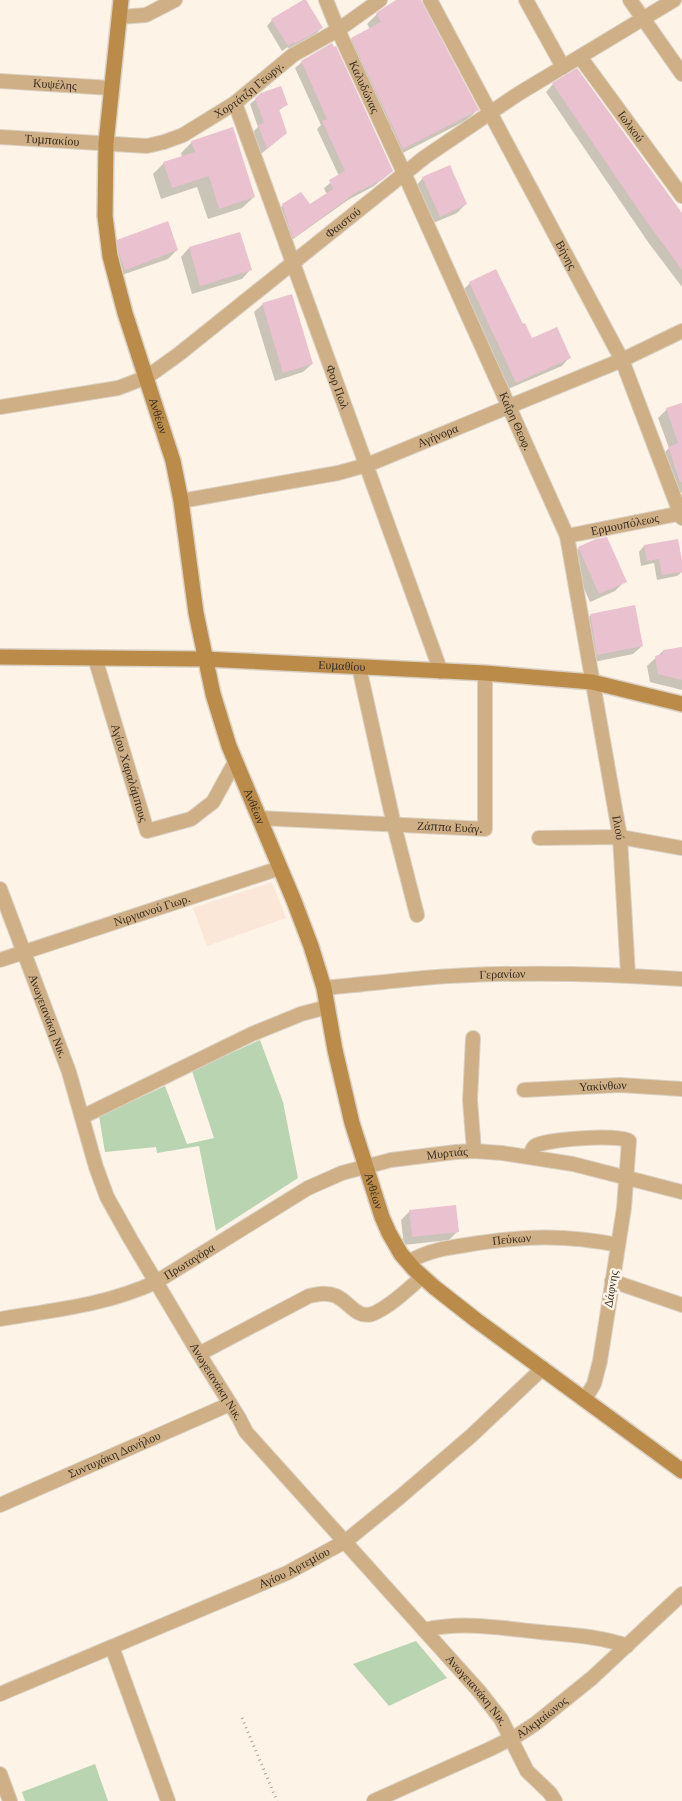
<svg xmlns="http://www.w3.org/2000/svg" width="682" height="1801" font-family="'PT Serif',serif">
	<rect width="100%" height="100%" fill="#fdf4e7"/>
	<polygon fill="#fae7d7" points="272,882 286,918 207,946 193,908"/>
	<g fill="#b9d4b0">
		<polygon points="260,1040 283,1102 298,1178 216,1231 199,1146 157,1153 156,1147 105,1152 99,1116 165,1086 187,1144 214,1138 192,1071"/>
		<polygon points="416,1641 447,1678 389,1706 353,1664"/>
		<polygon points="95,1764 108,1801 25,1801 22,1792"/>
	</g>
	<g fill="#0003">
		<polygon points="399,0 419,0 477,110 467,120 393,158 342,48 352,39 370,29 367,24 377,14"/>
		<polygon points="272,20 321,28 316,34 289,49 288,47 282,51 267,26"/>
		<polygon points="302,62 392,171 374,186 348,200 286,244 276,212 283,205 310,206 327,195 324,188 339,176 317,129 321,125 295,68"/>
		<polygon points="553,84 682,216 682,287 648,242 546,92"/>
		<polygon points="256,99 286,105 278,111 280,138 261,154 253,132 258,127 250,104"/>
		<polygon points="192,142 254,197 242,208 208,219 197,187 161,199 153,174 164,163 182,157 181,153"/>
		<polygon points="423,178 466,204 457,213 431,224 415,187"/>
		<polygon points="239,233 250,270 242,279 192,294 181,257 189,248"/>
		<polygon points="118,241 177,250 168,259 116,277 109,249"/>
		<polygon points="470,283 522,325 531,339 569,358 562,366 508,389 462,291"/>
		<polygon points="263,304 312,364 303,372 275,381 254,312"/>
		<polygon points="682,404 682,493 669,482 660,457 669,448 658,418 667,409"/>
		<polygon points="644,546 682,566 682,572 677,576 657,580 654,563 641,566 639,552"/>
		<polygon points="579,548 624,582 615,591 590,602 570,557"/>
		<polygon points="591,615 642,646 633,654 589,663 582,623"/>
		<polygon points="682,648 682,690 650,682 647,666 663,651"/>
		<polygon points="410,1211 458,1231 449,1240 404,1245 401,1220"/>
	</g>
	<g fill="#e9c1cf">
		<polygon points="303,0 306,0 323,28 294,44 294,42 288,46 271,19"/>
		<polygon points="396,0 421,0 479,110 403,149 351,38 381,22 376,13"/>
		<polygon points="332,43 334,47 336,46 393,171 382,180 355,193 293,239 282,204 301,192 310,204 333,189 329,180 345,171 322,121 327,119 301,61"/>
		<polygon points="577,68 682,213 682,270 639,211 552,83"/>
		<polygon points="281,86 288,105 279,109 287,133 267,149 258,125 264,123 255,98 261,93"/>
		<polygon points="233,127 255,197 219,209 209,176 172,188 163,162 195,152 191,141"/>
		<polygon points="450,165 467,204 440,217 422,177"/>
		<polygon points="168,221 178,250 125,270 119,253 117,240"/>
		<polygon points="240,232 252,270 200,286 189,247"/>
		<polygon points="496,269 523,324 525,323 532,338 557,327 571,358 516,383 469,282"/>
		<polygon points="292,294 313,364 283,373 262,303"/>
		<polygon points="682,403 682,482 680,482 668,447 678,443 666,408"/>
		<polygon points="607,537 627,582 599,594 578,547 596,539"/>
		<polygon points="678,539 682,560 682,572 662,575 659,559 647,561 644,545"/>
		<polygon points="635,605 643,646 597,655 590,614"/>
		<polygon points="682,647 682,680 658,674 655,656 663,654 663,650"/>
		<polygon points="456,1205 459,1232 412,1237 409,1210"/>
	</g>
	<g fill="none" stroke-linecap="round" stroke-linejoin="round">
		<defs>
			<g id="street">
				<path id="s1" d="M 326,0 L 338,30 L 404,173 L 567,536 L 620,837 L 628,975"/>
				<path id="s2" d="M 430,0 L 622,360 L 682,518"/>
				<polyline points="526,0 563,67"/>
				<polyline points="630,0 682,74"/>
				<polyline points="119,17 146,15 175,0"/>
				<path id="s3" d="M 580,57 L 682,196"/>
				<path id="s4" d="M 0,81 L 111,88"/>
				<path id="s5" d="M 235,103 C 302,293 373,482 441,672"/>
				<path id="s6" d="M 0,137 L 147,146 L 164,142 L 183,135 L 235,103 L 293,55 L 338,30 L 380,0"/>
				<path id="s7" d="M 0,407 L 118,388 L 147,377 L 179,354 L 425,157 L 518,94 L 674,0"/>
				<path id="s8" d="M 181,501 L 338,473 L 367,465 L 622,360 L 682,331"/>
				<path id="s9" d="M 567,536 L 682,513"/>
				<path id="s10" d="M 95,658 L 147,831 L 191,819 L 213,802 L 235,762"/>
				<polyline points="359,667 394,825 417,915"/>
				<path id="s11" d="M 259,818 L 485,829 L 485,673"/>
				<polyline points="539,838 620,837 682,848"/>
				<path id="s12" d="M 0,889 L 69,1072 L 96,1167 L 107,1197 L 131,1240 L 199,1354 L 239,1418 L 246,1432 L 479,1691 L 501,1719 L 527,1771 L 550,1793 L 555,1801"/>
				<path id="s13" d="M 0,960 L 280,868"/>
				<path id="s14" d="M 324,988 C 357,985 390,981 423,978 C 509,971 596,973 682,979"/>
				<polyline points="473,1038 470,1100 474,1151"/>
				<path id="s15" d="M 524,1090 L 620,1085 L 682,1089"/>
				<polyline points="82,1117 252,1034 301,1014 327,1007"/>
				<path d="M 530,1156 C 531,1153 532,1148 535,1146 C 546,1139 618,1134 629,1141 L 624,1208 L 600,1361 L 594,1384 L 585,1399"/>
				<path id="s16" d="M 409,1262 C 426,1251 446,1248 466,1245 C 521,1236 564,1234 618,1245"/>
				<polyline points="612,1281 682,1305"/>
				<path id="s17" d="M 0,1319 C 53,1310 107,1305 156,1282 L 308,1188 L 342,1173 L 391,1160 L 456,1152 L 474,1151 L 502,1153 L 573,1164 L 682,1192"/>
				<path d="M 199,1354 L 309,1296 C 318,1294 327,1292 336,1296 C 348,1301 357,1319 372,1314 C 389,1308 409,1288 422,1277"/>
				<path id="s18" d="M 0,1505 L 230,1404"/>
				<path d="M 424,1630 C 463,1621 501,1628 540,1632 C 569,1635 599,1636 627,1646"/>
				<polyline points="112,1647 168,1801"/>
				<path id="s19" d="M 0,1694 L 287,1573 L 346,1541 L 400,1497 L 471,1436 L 543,1368"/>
				<polyline points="0,1774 10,1801"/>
				<path id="s20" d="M 374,1801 L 490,1749 L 518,1735 L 535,1724 L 592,1678 L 682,1594"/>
			</g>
			<g id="secondary">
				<path id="s21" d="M 121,0 L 106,143 L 105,216 L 110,256 L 125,313 L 173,461 L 181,501 L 196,613 L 213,694 L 229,746 L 294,901 L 311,946 L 324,988 L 335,1050 L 352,1123 L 382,1217 L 389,1233 L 401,1254 L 414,1269 L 434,1287 L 476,1320 L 682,1471"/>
				<path id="s22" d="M 0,657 L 204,659 L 485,673 L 592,682 L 682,704"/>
			</g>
		</defs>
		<use href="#street" stroke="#dad1c4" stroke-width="16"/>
		<use href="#secondary" stroke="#dad1c4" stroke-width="18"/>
		<polyline stroke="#aca396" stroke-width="3" stroke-dasharray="1 4" stroke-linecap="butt" points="242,1718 277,1801"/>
		<use href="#street" stroke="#cfaf85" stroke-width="14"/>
		<use href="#secondary" stroke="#bb8c49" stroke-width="15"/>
	</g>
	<g text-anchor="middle" stroke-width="5" stroke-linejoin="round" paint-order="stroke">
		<g font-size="12" fill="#3a3024" stroke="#fdf4e7">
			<text dy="4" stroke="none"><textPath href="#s4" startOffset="55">Κυψέλης</textPath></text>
			<text dy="4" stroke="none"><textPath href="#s1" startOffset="95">Καλυδώνας</textPath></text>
			<text dy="4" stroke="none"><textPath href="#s6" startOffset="265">Χορτάτζη Γεωργ.</textPath></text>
			<text dy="4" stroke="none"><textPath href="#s3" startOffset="86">Ιωλκού</textPath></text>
			<text dy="4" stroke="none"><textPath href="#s6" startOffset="52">Τυμπακίου</textPath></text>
			<text dy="4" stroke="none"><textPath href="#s7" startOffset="400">Φαιστού</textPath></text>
			<text dy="4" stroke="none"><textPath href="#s2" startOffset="289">Βήνης</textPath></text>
			<text dy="4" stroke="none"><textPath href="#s5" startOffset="302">Φορ Πωλ</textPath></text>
			<text dy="4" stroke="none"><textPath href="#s21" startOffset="424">Ανθέων</textPath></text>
			<text dy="4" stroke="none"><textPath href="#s1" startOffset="462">Καΐρη Θεοφ.</textPath></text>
			<text dy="4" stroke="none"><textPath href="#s8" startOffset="266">Αγήνορα</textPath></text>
			<text dy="4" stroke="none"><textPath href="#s9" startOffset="59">Ερμουπόλεως</textPath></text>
			<text dy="4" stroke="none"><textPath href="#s22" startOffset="342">Ευμαθίου</textPath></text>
			<text dy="4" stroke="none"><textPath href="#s10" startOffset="120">Αγίου Χαραλάμπους</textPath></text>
			<text dy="4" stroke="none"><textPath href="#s21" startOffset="828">Ανθέων</textPath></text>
			<text dy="4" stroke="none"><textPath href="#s11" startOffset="191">Ζάππα Ευάγ.</textPath></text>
			<text dy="4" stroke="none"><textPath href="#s1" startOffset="884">Ιλιού</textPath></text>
			<text dy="4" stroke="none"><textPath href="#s13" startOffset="160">Νιργιανού Γιωρ.</textPath></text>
			<text dy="4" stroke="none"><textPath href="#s14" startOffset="179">Γερανίων</textPath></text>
			<text dy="4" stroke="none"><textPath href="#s12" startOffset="136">Ανωγειανάκη Νικ.</textPath></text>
			<text dy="4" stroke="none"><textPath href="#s15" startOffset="79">Υακίνθων</textPath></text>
			<text dy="4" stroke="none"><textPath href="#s17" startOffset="484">Μυρτιάς</textPath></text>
			<text dy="4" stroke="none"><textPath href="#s21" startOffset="1232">Ανθέων</textPath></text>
			<text dy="4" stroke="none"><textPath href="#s16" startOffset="106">Πεύκων</textPath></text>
			<text dy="4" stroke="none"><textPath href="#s17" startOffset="200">Πρωταγόρα</textPath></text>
			<text transform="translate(611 1289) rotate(-81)" y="4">Δάφνης</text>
			<text dy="4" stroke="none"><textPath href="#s12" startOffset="541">Ανωγειανάκη Νικ.</textPath></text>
			<text dy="4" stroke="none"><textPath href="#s18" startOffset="125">Συντυχάκη Δανήλου</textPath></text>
			<text dy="4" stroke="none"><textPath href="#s19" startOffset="320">Αγίου Αρτεμίου</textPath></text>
			<text dy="4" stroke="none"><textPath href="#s12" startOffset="946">Ανωγειανάκη Νικ.</textPath></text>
			<text dy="4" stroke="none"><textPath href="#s20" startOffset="188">Αλκμαίωνος</textPath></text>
		</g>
	</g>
</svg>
